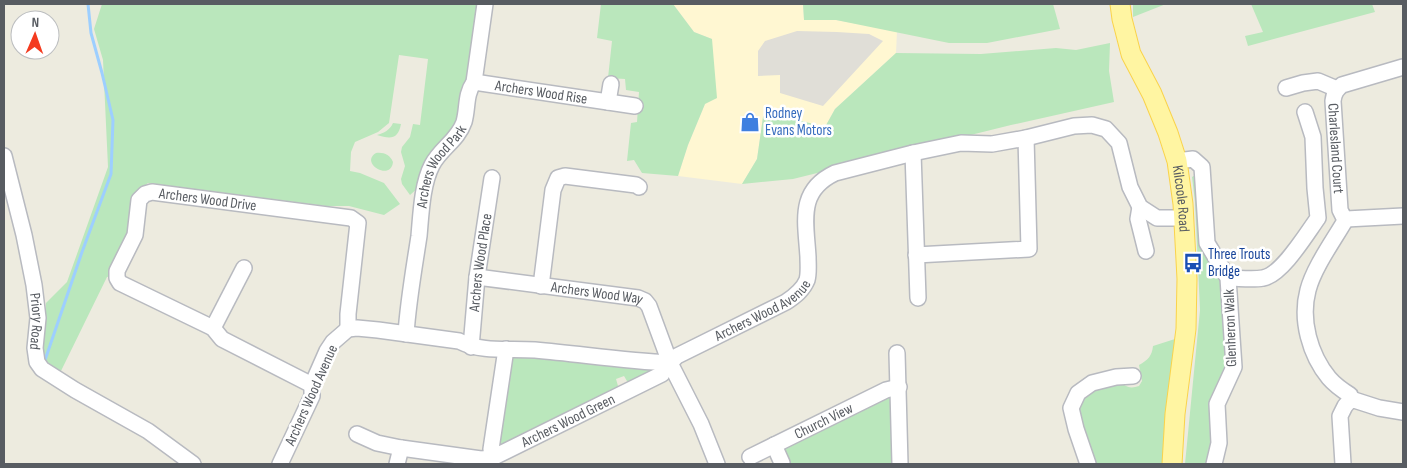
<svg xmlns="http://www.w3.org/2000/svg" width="1407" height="468" font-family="'Sofia Sans Condensed',sans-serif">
	<rect width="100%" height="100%" fill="#edebdf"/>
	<polygon fill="#fff7d2" points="673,4 803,4 804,20 836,20 897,31 896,53 835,109 825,127 763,117 757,159 742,184 678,176 688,145 705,104 712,39 694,32"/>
	<polygon fill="#e0ded7" points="797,31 837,32 869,34 883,41 823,106 780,93 780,75 758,76 758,51 765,41"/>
	<g fill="#bae7bc">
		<path d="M 102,4 L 481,4 L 461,125 L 419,187 L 410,195 L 402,184 L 401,179 L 405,166 L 401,152 L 402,147 L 410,137 L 413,124 L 420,125 L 428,59 L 399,55 L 389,123 L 378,132 L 355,142 L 351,152 L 350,171 L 360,173 L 384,183 L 400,204 L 384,215 L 349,206 L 326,206 L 148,183 C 131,195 136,217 131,236 C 128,250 119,263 113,276 L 107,277 L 60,373 L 52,369 L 43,359 L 46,303 L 67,282 L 108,167 L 103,60 L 94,29 Z"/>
		<polygon points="601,4 673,4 694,32 712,39 717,98 705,104 688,145 678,176 642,173 634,160 627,161 631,123 637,122 639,92 626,90 625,79 608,78 612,41 597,38"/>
		<polygon points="803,4 1053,4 1060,29 987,43 949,43 836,20 804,20"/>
		<polygon points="1133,4 1166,4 1133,17"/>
		<polygon points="1251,4 1372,4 1375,12 1248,46 1245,36 1263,32"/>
		<polygon points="1110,43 1109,71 1114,102 1011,125 793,179 742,184 757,159 763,117 767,112 825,127 835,109 896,53 981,54 1056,48 1076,50"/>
		<path d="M 393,123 L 401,124 C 398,140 390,139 377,135 C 384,133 390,130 393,123 Z"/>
		<path d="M 376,153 C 384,152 390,155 393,162 C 391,182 359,163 376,153 Z"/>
		<polygon points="1199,173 1221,272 1231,368 1212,464 1185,464 1200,310 1195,202 1192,177"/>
		<path d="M 1175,339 L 1162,464 L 1091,464 L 1076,399 L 1084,391 L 1123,381 L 1124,385 C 1129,388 1133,388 1139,386 L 1142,381 L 1139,365 C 1148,360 1152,356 1153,346 Z"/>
		<polygon points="509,355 661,368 632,384 627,381 624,376 616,379 618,386 617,391 504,447 497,446"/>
		<polygon points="885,394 892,397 896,464 783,464 781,454 783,445"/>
	</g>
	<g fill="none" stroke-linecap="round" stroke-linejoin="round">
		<polyline stroke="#9dcfff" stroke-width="3" points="44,363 82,252 111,174 113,120 102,73 91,33 88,4"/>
		<defs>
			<g id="minor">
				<path id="s1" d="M 1403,67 L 1342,85 C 1336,90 1334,93 1333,101 L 1340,210 L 1343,216 L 1346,219 L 1403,216"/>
				<path id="s2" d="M 474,82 L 635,106"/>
				<polyline points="1286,88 1303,83 1318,81 1337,89"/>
				<polyline points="608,102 611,84"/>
				<polyline points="913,153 918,298"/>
				<path id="s3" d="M 4,156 L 24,235 L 34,285 L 38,318 L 35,348 L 37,362 L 42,369 L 75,390 L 148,431 L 193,464"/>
				<polyline points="1177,161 1193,159 1202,167 1207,243 1228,278 1234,367 1217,404 1219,443 1214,464"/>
				<polyline points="1140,207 1138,219 1146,251"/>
				<path d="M 1346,219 C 1334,240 1314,267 1308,290 C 1300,320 1310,355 1329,378 C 1335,385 1342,390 1350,395 L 1351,399"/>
				<polyline points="916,255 1029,249 1026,138"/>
				<path id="s4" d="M 477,277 L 638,298 L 645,301 L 649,306 L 670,363 L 701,424 L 717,464"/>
				<path d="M 1228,278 C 1239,278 1252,280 1263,278 C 1282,275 1307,233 1318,218 L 1315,188 L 1313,137 L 1305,112"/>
				<polyline points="541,286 553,190 558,178 565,176 636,185 639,187"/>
				<polyline points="213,328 244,268"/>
				<path id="s5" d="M 406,334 C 408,302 414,269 419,236 C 421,214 422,184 432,165 C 440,149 458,140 464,122 C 468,108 465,95 474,82 L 485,4"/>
				<path id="s6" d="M 471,347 L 477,277 L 492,178"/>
				<path id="s7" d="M 506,349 L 491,449 L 492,458 L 662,374"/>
				<polyline points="897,353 900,464"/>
				<path id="s8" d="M 312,385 L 222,339 L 213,328 L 120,283 L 117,278 L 117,271 L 135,235 L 139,200 L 145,194 L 152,192 L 351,218 L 358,223 L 348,314 L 348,329"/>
				<polyline points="357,434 377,443 401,448 481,459 492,458"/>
				<polyline points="774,445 782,463"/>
				<path id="s9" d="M 750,457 L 886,390 L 899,387"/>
				<path id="s10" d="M 280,464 L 312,396 L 312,385 L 327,351 L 333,342 L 348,329 L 357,328 L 378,330 L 459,341 C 483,353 509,348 535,350 C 581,354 624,361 670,363 L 677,356 L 786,302 C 795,296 803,290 807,280 C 809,273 808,264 808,257 C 806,222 797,191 835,173 L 913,153 L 961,143 L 992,144 L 1026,138 L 1074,126 L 1092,125 L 1106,129 L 1119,143 L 1130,187 L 1140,207 L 1157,218 L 1176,218 L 1184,216"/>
				<polyline points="397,464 401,448"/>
				<polyline points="1088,464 1076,429 1071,408 1078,393 1092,383 1116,377 1133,376"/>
				<polyline points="1343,464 1340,416 1345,406 1351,399 1379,408 1403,412"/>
			</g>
			<g id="major">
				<path id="s11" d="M 1120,4 L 1122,19 L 1131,54 L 1152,94 L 1168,133 L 1177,161 L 1183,204 L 1187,279 L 1186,329 L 1175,414 L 1172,464"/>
			</g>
		</defs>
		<use href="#minor" stroke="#b8bac0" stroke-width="18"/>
		<use href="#major" stroke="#fad34b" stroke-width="21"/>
		<use href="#minor" stroke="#fff" stroke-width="15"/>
		<use href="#major" stroke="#fff5a2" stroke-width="19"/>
	</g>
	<defs>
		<symbol id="shop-bare" viewBox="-9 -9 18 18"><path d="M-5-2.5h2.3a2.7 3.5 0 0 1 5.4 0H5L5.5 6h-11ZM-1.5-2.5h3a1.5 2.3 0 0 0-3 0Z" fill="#3f7fe0" stroke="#fff" stroke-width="2.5" paint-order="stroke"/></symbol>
		<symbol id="bus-bare" viewBox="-9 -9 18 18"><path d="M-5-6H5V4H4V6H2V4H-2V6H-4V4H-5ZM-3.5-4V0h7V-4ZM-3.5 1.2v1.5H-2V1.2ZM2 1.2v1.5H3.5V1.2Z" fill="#1a4fb4" stroke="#fff" stroke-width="2.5" paint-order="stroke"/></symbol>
	</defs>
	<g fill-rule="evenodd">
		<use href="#shop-bare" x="736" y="108" width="28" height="28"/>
		<use href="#bus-bare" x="1179" y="249" width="28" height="28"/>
	</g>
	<g text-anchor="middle" stroke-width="5" stroke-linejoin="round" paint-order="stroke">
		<g font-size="15" fill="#585c62" stroke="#fff">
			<text dy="5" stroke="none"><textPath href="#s2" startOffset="68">Archers Wood Rise</textPath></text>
			<text dy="5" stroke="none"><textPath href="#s1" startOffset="130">Charlesland Court</textPath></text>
			<text dy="5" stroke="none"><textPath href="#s5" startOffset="174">Archers Wood Park</textPath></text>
			<text dy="5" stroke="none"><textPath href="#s11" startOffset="206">Kilcoole Road</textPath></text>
			<text dy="5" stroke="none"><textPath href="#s8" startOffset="379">Archers Wood Drive</textPath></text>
			<text dy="5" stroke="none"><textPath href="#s6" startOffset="85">Archers Wood Place</textPath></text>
			<text dy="5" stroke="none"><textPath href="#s4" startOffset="121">Archers Wood Way</textPath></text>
			<text dy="5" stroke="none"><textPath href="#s10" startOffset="586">Archers Wood Avenue</textPath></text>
			<text dy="5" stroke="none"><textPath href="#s3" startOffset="169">Priory Road</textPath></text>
			<text transform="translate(1230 328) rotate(-92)" y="5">Glenheron Walk</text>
			<text transform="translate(311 395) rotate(-66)" y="5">Archers Wood Avenue</text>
			<text dy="5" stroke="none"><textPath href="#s7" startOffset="195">Archers Wood Green</textPath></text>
			<text dy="5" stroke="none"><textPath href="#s9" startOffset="82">Church View</textPath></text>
		</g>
		<g font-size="15" fill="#366cbe" stroke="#fff" text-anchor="start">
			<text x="765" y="118">Rodney<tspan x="765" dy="17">Evans Motors</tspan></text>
		</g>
		<g font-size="15" fill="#164399" stroke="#fff" text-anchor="start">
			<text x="1208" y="259">Three Trouts<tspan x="1208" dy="17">Bridge</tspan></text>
		</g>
	</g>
	<rect width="1407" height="468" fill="none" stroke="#585c62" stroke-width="10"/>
	<g transform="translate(35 35) rotate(2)"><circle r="24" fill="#ffffff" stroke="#bcbec0"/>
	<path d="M0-4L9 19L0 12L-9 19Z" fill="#f43b1f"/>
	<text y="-8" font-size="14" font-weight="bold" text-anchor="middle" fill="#585c62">N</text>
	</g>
</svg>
